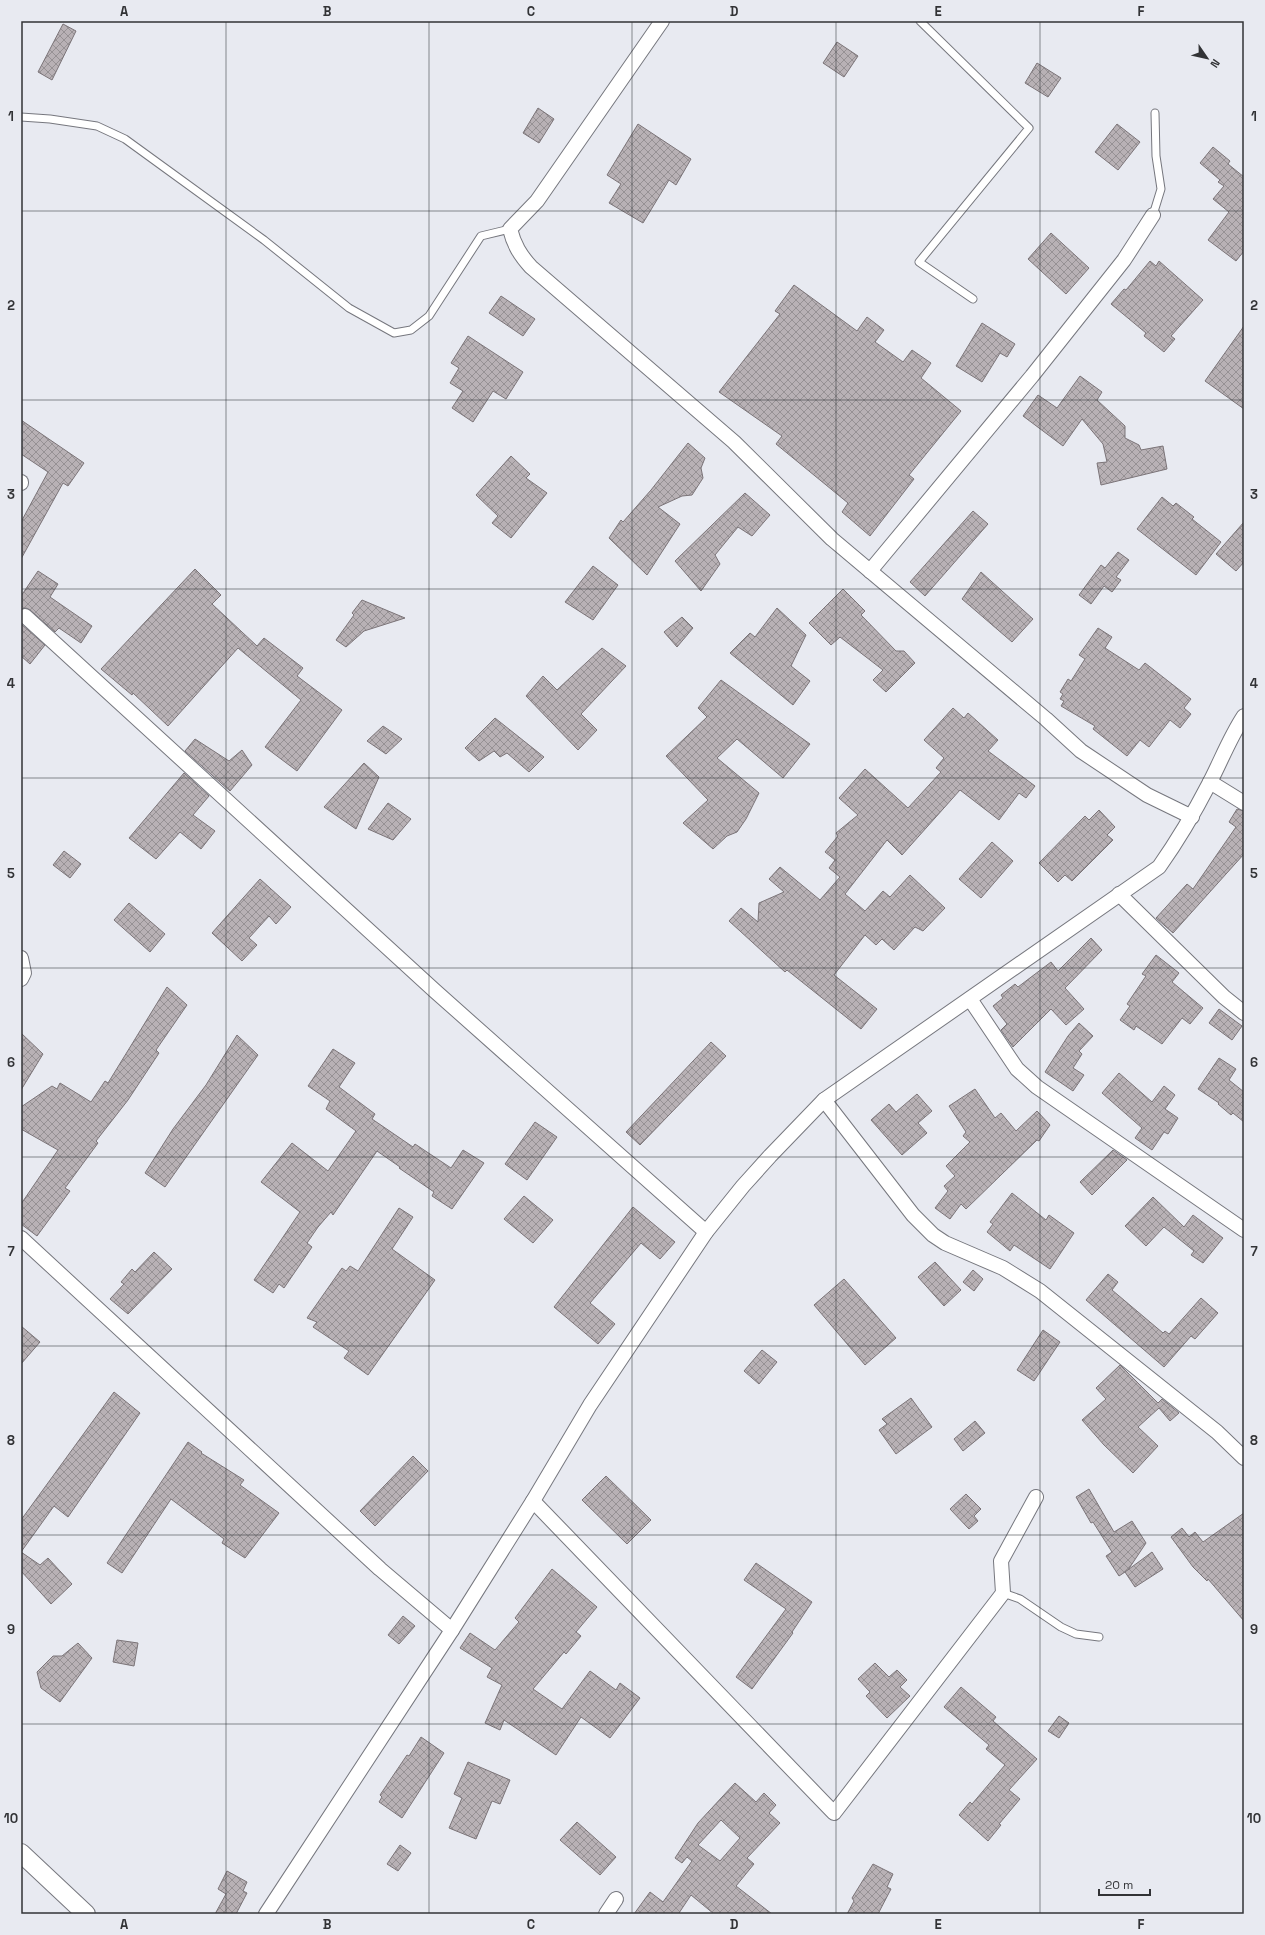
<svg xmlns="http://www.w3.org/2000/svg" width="1265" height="1935" font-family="'Space Grotesk',sans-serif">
	<defs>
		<pattern id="building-cross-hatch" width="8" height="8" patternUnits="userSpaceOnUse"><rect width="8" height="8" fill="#b8b1b5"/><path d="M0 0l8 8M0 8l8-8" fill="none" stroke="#969194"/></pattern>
	</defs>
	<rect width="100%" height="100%" fill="#e8eaf1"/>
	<g fill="url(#building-cross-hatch)" stroke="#7b7478" fill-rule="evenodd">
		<polygon points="63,24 76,31 52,80 38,72"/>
		<polygon points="837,42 858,56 844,77 823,63"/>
		<polygon points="1037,63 1061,78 1048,97 1025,83"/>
		<polygon points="538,108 554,119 539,143 523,133"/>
		<polygon points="638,124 691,159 676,185 669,180 643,223 609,203 621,184 607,175"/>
		<polygon points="1117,124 1140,142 1118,170 1095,152"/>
		<polygon points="1213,147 1230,161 1228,164 1244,177 1244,251 1236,261 1208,240 1229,212 1213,199 1224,186 1218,182 1220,180 1200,163"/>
		<polygon points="1051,233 1089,268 1066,294 1028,259"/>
		<polygon points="1150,261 1156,266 1159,261 1203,300 1171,336 1175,339 1164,352 1144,336 1146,333 1111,304 1124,289 1126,290"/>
		<polygon points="794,285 857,331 867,317 884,330 875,342 903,362 912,350 931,363 921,378 961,411 909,475 914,479 870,536 842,512 848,503 776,444 782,436 719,392 780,314 775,311"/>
		<polygon points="501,296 535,319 523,336 489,313"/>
		<polygon points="982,323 1015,344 1007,357 1000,353 982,382 956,366"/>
		<polygon points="1244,326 1244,409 1205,381"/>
		<polygon points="468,336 523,372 506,399 493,391 473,422 452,408 463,391 450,383 459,368 451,363"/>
		<polygon points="1080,376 1102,392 1097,400 1125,426 1125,438 1139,445 1141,450 1163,446 1167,469 1101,485 1097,463 1107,462 1103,444 1082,419 1063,446 1023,416 1038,395 1057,408"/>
		<polygon points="21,420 84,463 68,486 63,483 21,559 21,522 48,472 21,454"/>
		<polygon points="688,443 705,458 701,468 703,478 692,495 682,496 658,507 680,524 647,575 609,538 621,520 623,522 651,490"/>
		<polygon points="511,456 530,474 526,478 547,493 511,538 492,523 498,516 476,495"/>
		<polygon points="745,493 770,515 752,536 738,527 715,555 720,564 701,591 675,561"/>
		<polygon points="1162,497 1173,506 1176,503 1194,517 1192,519 1221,542 1196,575 1137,529"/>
		<polygon points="973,511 988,524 925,596 910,582"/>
		<polygon points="1244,522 1244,562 1236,571 1216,554"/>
		<polygon points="1118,552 1129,560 1116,577 1121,580 1112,592 1104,586 1091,604 1079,595 1101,565 1105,568"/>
		<polygon points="593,566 618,585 593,620 565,602"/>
		<polygon points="195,569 221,595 212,604 257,646 264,638 303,668 297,676 342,710 297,771 265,747 301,700 238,648 168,726 133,693 132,695 101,669"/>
		<polygon points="38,571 58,584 50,597 92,626 81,643 59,628 55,632 30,610 26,608 21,609 21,596"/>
		<polygon points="981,572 1033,619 1012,642 962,599"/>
		<polygon points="843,589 865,611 861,615 896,651 904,651 915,663 886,692 873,680 883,670 840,637 831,645 809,623"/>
		<polygon points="362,600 405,618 364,631 346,647 336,640 354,615 352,613"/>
		<polygon points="777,608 806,635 791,666 810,681 793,705 730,653 750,633 755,637"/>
		<polygon points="682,617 693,628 677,647 664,632"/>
		<polygon points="21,624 45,645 30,664 21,656"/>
		<polygon points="1098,628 1112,637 1105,648 1139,670 1145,663 1191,699 1184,708 1191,714 1180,728 1170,720 1149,747 1140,740 1127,756 1093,729 1095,726 1061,706 1064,701 1060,699 1063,694 1060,692 1068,679 1071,681 1085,659 1079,655"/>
		<polygon points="602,648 626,666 581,714 597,730 578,750 526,696 543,676 557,690"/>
		<polygon points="721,680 810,744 783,778 737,739 717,758 759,793 746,819 737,832 727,836 713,849 683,823 708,800 666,756 707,717 698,708"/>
		<polygon points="953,708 964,718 968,713 998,740 988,751 1035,786 1026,798 1019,793 999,820 960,790 902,855 887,840 845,894 865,911 883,891 890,897 910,875 945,908 923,931 915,927 894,950 882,939 876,945 865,935 834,975 877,1009 861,1029 787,970 785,972 729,921 741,908 758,922 759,903 784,892 769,879 780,867 820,900 840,877 829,868 835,860 825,852 838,836 836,833 858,815 839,798 865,769 908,808 941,772 936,768 944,758 924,740"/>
		<polygon points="495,718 544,757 529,772 507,753 500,757 494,751 479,761 465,748"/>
		<polygon points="383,726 402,739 386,754 367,741"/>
		<polygon points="195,739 229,761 242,750 252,765 230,791 185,751"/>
		<polygon points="364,763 379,777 356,829 324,807"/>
		<polygon points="184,773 209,796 193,815 215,831 201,849 180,832 156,859 129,838"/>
		<polygon points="388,803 411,819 393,840 368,829"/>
		<polygon points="1237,809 1244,811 1244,854 1173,933 1156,918 1187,884 1193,889 1236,827 1229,822"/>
		<polygon points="1099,810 1115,827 1107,835 1113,840 1072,881 1065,875 1058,882 1039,863 1085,816 1089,820"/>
		<polygon points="992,842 1013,861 981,898 959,879"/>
		<polygon points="64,851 81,864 70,878 53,865"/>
		<polygon points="260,879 291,907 276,924 269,916 249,938 257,945 242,961 212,933"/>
		<polygon points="129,903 165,934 150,952 114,920"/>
		<polygon points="1091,938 1102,950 1065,988 1084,1009 1066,1025 1051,1009 1013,1047 1001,1030 1007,1024 993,1006 1003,998 1001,995 1015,984 1018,987 1051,962 1058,971"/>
		<polygon points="1156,955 1179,973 1172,982 1203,1008 1190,1024 1182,1018 1162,1044 1136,1026 1134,1030 1120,1020 1130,1006 1127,1004 1146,976 1142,974"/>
		<polygon points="167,987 187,1005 156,1050 159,1053 128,1100 96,1141 98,1143 65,1188 70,1191 37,1236 21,1224 21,1204 58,1150 21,1129 21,1107 52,1086 57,1089 60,1083 91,1102 105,1081 108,1083"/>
		<polygon points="1219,1009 1242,1026 1232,1040 1209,1023"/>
		<polygon points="1079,1023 1093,1036 1079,1051 1082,1054 1073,1068 1084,1075 1073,1091 1045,1072 1068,1036"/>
		<polygon points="21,1033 43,1054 21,1090"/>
		<polygon points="237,1035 258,1055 165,1187 145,1173 173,1129 206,1085"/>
		<polygon points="711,1042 726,1056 640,1145 626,1132"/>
		<polygon points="333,1049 355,1063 339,1087 375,1114 372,1119 413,1147 415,1144 451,1168 463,1150 484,1163 452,1209 432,1196 434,1192 399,1168 400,1167 377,1151 333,1215 331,1212 318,1227 307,1243 312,1247 284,1288 279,1284 273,1293 254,1280 300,1212 261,1182 292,1143 328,1171 356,1131 326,1109 330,1101 308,1086"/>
		<polygon points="1219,1058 1236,1069 1229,1080 1244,1092 1244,1122 1233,1113 1231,1115 1218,1104 1219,1103 1198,1089"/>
		<polygon points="1119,1073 1152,1102 1164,1086 1175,1095 1165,1109 1178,1118 1168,1134 1164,1132 1152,1150 1135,1138 1142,1128 1102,1093"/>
		<polygon points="975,1089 995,1118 1001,1113 1016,1131 1037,1111 1050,1125 1039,1141 1037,1140 966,1209 961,1204 950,1219 935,1208 948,1191 944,1186 955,1176 946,1166 970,1142 963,1136 966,1132 949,1106"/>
		<polygon points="917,1094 932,1111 918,1123 927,1133 902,1155 871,1120 889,1104 896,1112"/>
		<polygon points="535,1122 557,1137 527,1180 505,1164"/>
		<polygon points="1113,1150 1127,1160 1092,1195 1080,1182"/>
		<polygon points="1012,1193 1046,1220 1049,1215 1074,1233 1050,1269 1014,1245 1010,1251 987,1232 993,1224 990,1222"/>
		<polygon points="524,1196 553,1220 533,1243 504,1219"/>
		<polygon points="1153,1197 1184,1227 1193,1215 1223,1238 1203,1263 1191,1255 1194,1251 1164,1227 1146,1246 1125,1226"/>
		<polygon points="633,1207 675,1242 660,1259 641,1243 590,1303 615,1324 598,1344 554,1307"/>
		<polygon points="399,1208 413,1217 392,1249 435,1280 368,1375 344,1358 349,1351 313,1327 317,1322 307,1318 342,1268 346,1271 350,1266 358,1271"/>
		<polygon points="154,1252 172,1269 128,1314 110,1299 124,1284 121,1282 132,1269 135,1272"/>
		<polygon points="935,1262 961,1290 944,1306 918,1277"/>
		<polygon points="973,1270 983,1279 974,1291 963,1282"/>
		<polygon points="1108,1274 1118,1282 1112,1290 1163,1333 1165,1331 1169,1334 1201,1298 1218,1313 1195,1339 1191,1336 1164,1367 1086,1300"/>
		<polygon points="844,1279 896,1338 865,1365 814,1305"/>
		<polygon points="21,1326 40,1342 21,1364"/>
		<polygon points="1043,1330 1060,1342 1034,1381 1017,1370"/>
		<polygon points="762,1350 777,1362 759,1384 744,1371"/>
		<polygon points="1120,1365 1158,1403 1162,1399 1179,1413 1170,1421 1159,1408 1138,1427 1158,1446 1133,1473 1104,1445 1082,1420 1106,1399 1096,1388"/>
		<polygon points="114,1392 140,1413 68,1517 54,1506 21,1552 21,1520"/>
		<polygon points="911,1398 932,1427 896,1454 879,1430 887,1424 882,1419"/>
		<polygon points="975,1421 985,1433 963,1451 954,1439"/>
		<polygon points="188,1442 202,1452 201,1453 244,1480 240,1485 279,1513 245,1558 222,1543 224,1539 171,1499 122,1573 107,1563"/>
		<polygon points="413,1456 428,1471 375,1526 360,1511"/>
		<polygon points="606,1476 651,1520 627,1544 582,1500"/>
		<polygon points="1089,1489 1114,1532 1132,1521 1146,1543 1128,1570 1119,1576 1106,1556 1112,1552 1093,1522 1091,1523 1076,1497"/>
		<polygon points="966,1494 981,1509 974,1516 978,1521 969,1529 950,1509"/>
		<polygon points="1244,1513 1244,1621 1208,1579 1207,1581 1193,1567 1171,1537 1182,1528 1189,1537 1195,1532 1203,1542"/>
		<polygon points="21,1552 40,1565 48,1558 72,1584 51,1604 21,1571"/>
		<polygon points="1152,1552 1163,1569 1135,1587 1125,1572"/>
		<polygon points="756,1563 812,1602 792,1632 793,1633 752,1689 736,1677 786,1609 744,1580"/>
		<polygon points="552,1569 597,1607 576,1632 581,1636 566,1654 564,1652 533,1689 562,1709 590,1671 616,1690 620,1683 640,1698 610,1738 581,1717 556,1755 504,1720 500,1730 485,1723 502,1685 487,1677 492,1668 460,1648 470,1633 495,1650 519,1622 515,1618"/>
		<polygon points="403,1616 415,1626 399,1644 388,1635"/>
		<polygon points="117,1640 138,1643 134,1666 113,1662"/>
		<polygon points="78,1643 92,1658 60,1702 41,1688 37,1672 53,1656 62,1656"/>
		<polygon points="875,1663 889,1677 897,1670 907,1680 900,1687 910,1696 887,1718 866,1696 870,1692 858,1679"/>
		<polygon points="961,1687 996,1717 993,1721 1037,1759 1009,1790 1020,1799 999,1824 1001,1825 988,1841 959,1815 970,1802 972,1804 1005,1765 986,1749 989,1745 944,1707"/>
		<polygon points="1059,1716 1069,1723 1059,1738 1048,1731"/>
		<polygon points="421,1737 444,1753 402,1818 379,1802 382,1797 380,1795 407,1755 409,1756"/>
		<polygon points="468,1762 510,1780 500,1804 492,1801 476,1839 449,1828 462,1798 454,1794"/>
		<path d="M 735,1783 L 756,1802 L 764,1793 L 776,1805 L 769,1813 L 780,1823 L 747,1858 L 754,1864 L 736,1886 L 772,1914 L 714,1914 L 691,1895 L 679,1913 L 681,1914 L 634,1914 L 650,1892 L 663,1902 L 692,1861 L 687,1857 L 682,1863 L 675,1858 L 698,1823 ZM 721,1820 L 740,1838 L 720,1861 L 698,1845 Z"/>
		<polygon points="577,1822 616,1857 600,1875 560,1840"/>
		<polygon points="400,1845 411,1853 398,1871 387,1864"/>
		<polygon points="873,1864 893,1874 887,1887 891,1889 878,1914 847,1914 854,1901 852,1898"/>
		<polygon points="227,1871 247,1882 243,1891 247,1893 236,1914 215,1914 226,1894 218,1889"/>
	</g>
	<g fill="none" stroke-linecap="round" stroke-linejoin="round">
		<defs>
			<g id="service">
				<polyline points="920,21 1029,128 919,262 973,299"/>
				<polyline points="21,117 50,119 97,126 125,139 264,240 349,308 394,333 411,330 429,316 481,236 510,229"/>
				<polyline points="1153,215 1161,189 1156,156 1155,113"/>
				<polyline points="1003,1593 1020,1599 1061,1627 1076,1634 1099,1637"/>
			</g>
			<g id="minor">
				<path d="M 662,21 L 537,201 L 510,229 C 514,245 520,255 531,267 L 734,442 L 832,539 L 1046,719 L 1081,751 L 1147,795 L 1192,817"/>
				<polyline points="21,482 21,483"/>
				<polyline points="870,571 1032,376 1124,260 1153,215"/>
				<polyline points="25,616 435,991 706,1232"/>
				<polyline points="1210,782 1244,803"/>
				<polyline points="1119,894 1224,997 1244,1013"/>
				<polyline points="21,958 24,973 21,979"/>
				<polyline points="970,999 1017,1069 1037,1087 1244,1230"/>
				<polyline points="824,1100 913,1215 933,1235 945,1243 1003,1268 1040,1291 1217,1432 1244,1458"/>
				<polyline points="21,1238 380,1569 452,1630"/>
				<polyline points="533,1501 834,1813 1003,1593 1001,1561 1036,1497"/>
				<path d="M 266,1914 L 452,1630 L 533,1501 L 590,1405 L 706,1232 L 743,1186 L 770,1156 L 824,1100 L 1159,867 C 1178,840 1194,813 1209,784 C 1221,761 1230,737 1244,716"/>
				<polyline points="606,1914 616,1899"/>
			</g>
			<polyline id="tertiary" points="21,1853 86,1914"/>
		</defs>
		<use href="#service" stroke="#76777e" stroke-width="9"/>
		<use href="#minor" stroke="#76777e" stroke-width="16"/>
		<use href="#tertiary" stroke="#76777e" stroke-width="20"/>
		<use href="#service" stroke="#fff" stroke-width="7"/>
		<use href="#minor" stroke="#fff" stroke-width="14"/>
		<use href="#tertiary" stroke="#fff" stroke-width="18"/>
	</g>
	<path fill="none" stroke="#323336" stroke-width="1" stroke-opacity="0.55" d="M 226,21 L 226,1914M 429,21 L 429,1914M 632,21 L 632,1914M 836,21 L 836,1914M 1040,21 L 1040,1914M 21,211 L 1244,211M 21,400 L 1244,400M 21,589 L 1244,589M 21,778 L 1244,778M 21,968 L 1244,968M 21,1157 L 1244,1157M 21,1346 L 1244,1346M 21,1535 L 1244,1535M 21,1724 L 1244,1724"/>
	<rect width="1265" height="1935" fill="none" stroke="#e8eaf1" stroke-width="44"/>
	<g transform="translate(1207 58) rotate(124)" stroke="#e8eaf1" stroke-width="3" paint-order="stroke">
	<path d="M0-3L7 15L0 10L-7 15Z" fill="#323336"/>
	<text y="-6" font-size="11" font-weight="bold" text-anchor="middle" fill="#323336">N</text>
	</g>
	<path d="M1099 1889v6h51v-6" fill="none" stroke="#323336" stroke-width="2"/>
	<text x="1105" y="1889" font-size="12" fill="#323336" stroke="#e8eaf1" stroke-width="3" paint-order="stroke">20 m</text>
	<rect x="22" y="22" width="1221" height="1891" fill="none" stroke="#323336" stroke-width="1.5"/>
	<g font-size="13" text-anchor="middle" font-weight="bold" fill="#323336">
		<text x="124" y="16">A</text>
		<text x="327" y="16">B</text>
		<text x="531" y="16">C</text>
		<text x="734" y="16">D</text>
		<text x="938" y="16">E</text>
		<text x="1141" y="16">F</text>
		<text x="11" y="121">1</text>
		<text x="1254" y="121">1</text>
		<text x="11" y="310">2</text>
		<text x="1254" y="310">2</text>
		<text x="11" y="499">3</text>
		<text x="1254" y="499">3</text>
		<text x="11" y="688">4</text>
		<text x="1254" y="688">4</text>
		<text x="11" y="878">5</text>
		<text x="1254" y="878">5</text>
		<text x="11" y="1067">6</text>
		<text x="1254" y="1067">6</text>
		<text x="11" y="1256">7</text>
		<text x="1254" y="1256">7</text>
		<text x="11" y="1445">8</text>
		<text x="1254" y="1445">8</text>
		<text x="11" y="1634">9</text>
		<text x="1254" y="1634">9</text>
		<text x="11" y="1823">10</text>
		<text x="1254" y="1823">10</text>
		<text x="124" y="1929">A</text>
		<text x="327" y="1929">B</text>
		<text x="531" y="1929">C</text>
		<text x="734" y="1929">D</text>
		<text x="938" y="1929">E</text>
		<text x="1141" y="1929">F</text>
	</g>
</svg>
